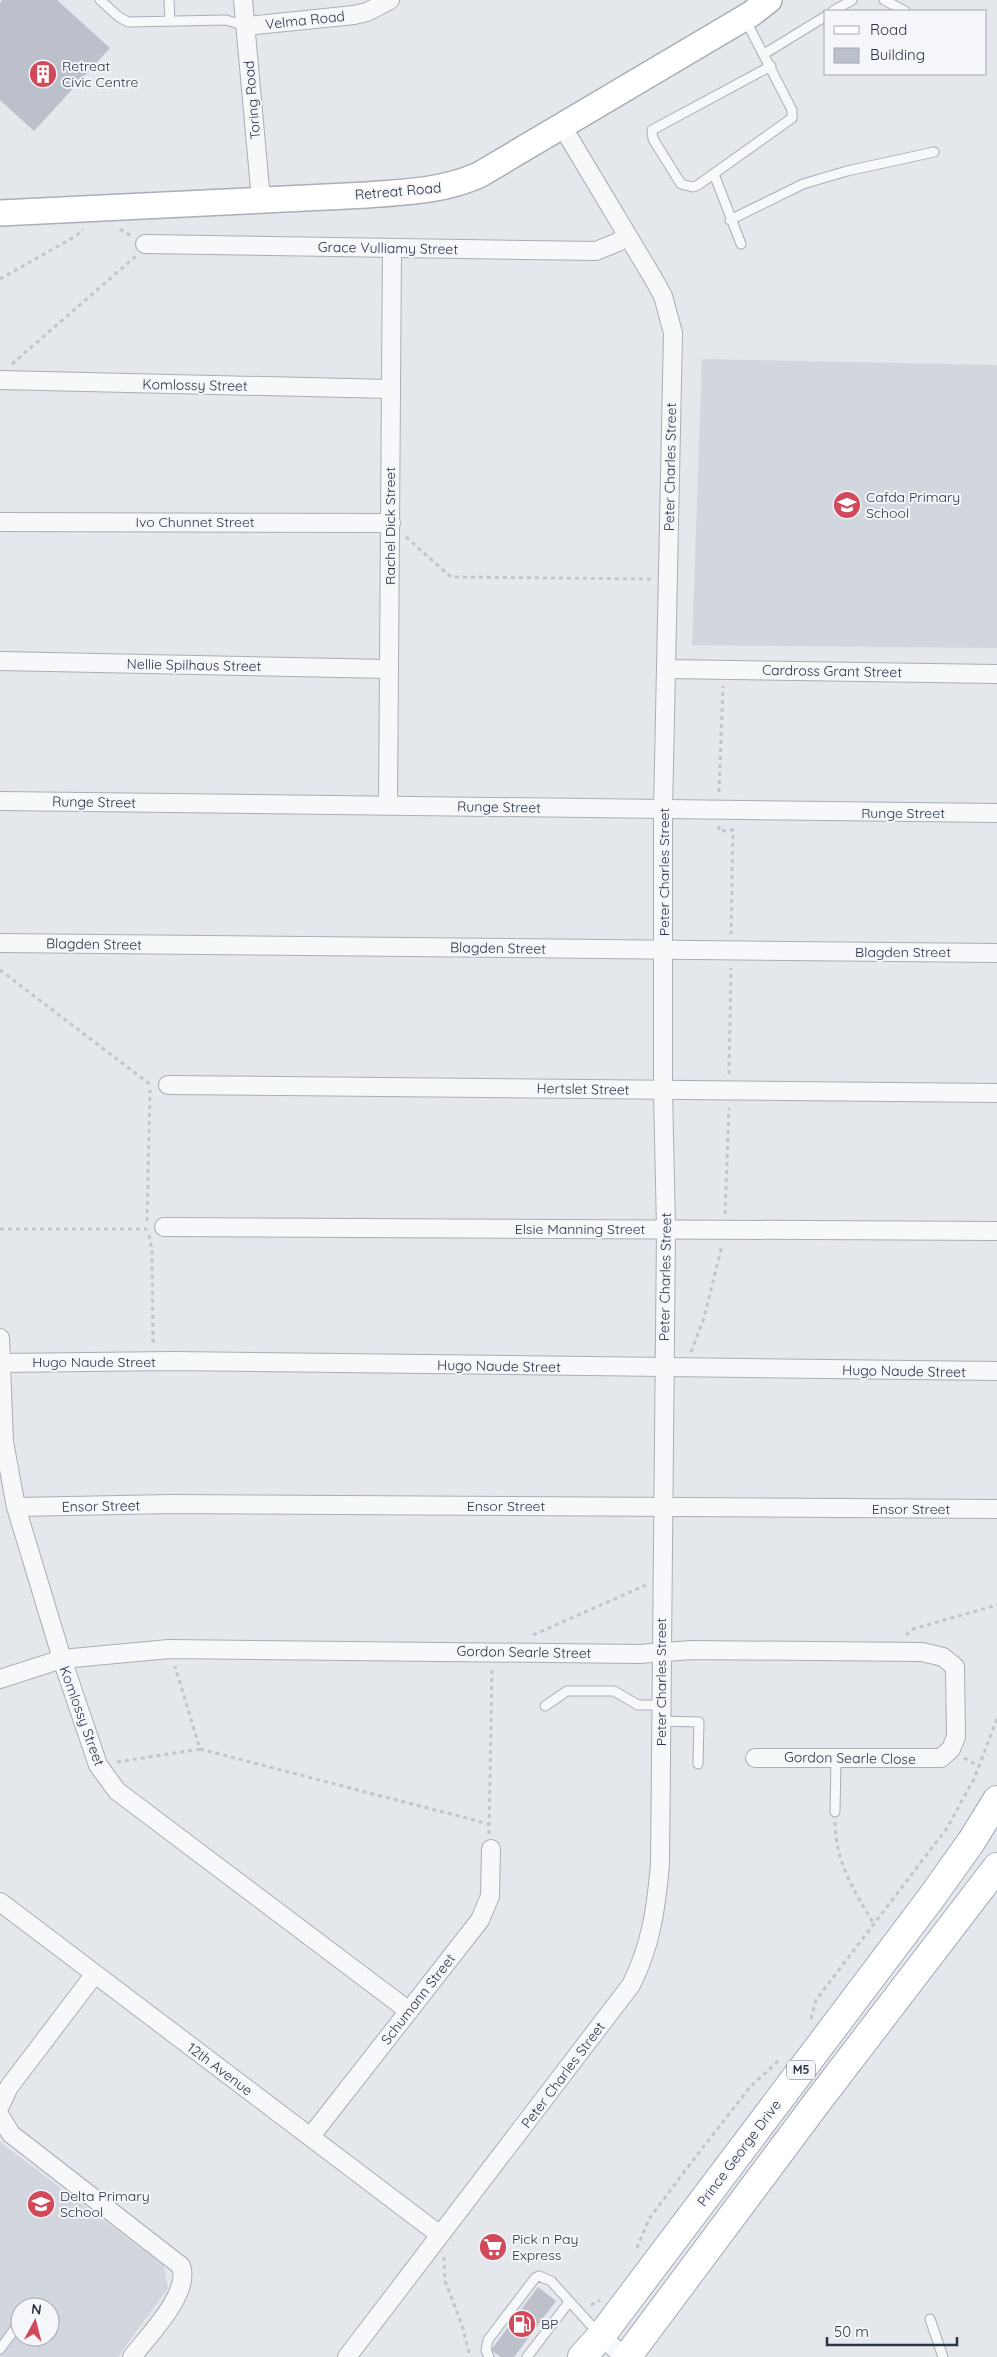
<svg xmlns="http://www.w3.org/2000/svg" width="997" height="2357" font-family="Quicksand,sans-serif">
	<rect width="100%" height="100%" fill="#e4e7ec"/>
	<g fill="#d2d6de" fill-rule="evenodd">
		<polygon points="702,359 997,365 997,648 692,645"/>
		<path d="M 0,2142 L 164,2266 L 168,2288 L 118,2357 L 0,2357 ZM 20,2307 L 50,2307 L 50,2337 L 20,2337 Z"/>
	</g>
	<g fill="#bbc0ca">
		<polygon points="2,0 57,0 110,48 34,131 0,100 0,3"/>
		<polygon points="538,2287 556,2301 514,2357 501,2357 491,2350"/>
	</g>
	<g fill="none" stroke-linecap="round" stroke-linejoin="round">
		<defs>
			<g id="service">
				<polyline points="100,0 119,17 128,22 226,20 246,26"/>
				<polyline points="169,0 170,21"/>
				<polyline points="884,0 905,11"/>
				<polyline points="833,11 852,0"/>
				<polyline points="745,19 792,110 792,118 698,185 693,187 681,184 653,139 652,130 771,66"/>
				<polyline points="764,54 826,16"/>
				<polyline points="714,174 741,244"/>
				<polyline points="730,220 803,184 847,171 934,152"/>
				<polyline points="545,1706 567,1691 614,1691 638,1705 661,1705"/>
				<polyline points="660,1721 699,1722 698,1764"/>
				<polyline points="835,1812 836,1758"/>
				<polyline points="930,2319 943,2357"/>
				<polyline points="0,2349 20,2322"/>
				<polyline points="489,2357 486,2350 488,2340 535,2278 539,2276 551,2281 599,2334"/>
				<polyline points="527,2357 569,2302"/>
			</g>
			<g id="minor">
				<polyline points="243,0 261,200"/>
				<polyline points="246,26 354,15 367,12 390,0"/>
				<polyline points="145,244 596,251 618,242 626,236"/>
				<polyline points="0,380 390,389"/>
				<polyline points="0,522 391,523"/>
				<polyline points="0,661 389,669"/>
				<polyline points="666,669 997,674"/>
				<polyline points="0,801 997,813"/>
				<polyline points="388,804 392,248"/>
				<polyline points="0,943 997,953"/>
				<polyline points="168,1085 997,1093"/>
				<polyline points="164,1227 997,1231"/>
				<polyline points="0,1338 4,1442 16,1507 62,1659 98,1765 117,1791 409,2011"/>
				<polyline points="1,1363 173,1361 997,1371"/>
				<polyline points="16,1507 171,1504 997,1509"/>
				<polyline points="0,1679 62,1659 169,1649 639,1654 692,1650 922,1652 943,1657 955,1667 956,1737 951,1749 941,1758 755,1758"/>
				<polyline points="0,1902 440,2235"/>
				<polyline points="0,2106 9,2087 94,1975"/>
				<path d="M 0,2116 L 11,2134 L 181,2266 C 191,2293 148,2336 132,2357"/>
				<polyline points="311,2136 480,1920 490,1896 491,1849"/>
				<polyline points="601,2336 624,2357"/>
				<path d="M 347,2357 L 631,1985 C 651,1946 656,1908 660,1865 L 666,1229 L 663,1090 L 663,811 L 673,333 L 663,296 L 653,278 L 562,126"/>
			</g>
			<path id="secondary" d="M 0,213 L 367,195 C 406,192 443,191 479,175 L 751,14 L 769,0"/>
			<g id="primary">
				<polyline points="582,2357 601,2336 931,1898 971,1842 997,1800"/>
				<polyline points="627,2357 818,2101 997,1867"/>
			</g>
		</defs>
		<use href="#service" stroke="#a9aeb7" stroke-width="11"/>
		<use href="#minor" stroke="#a9aeb7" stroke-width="20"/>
		<use href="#secondary" stroke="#a9aeb7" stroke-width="28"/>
		<use href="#primary" stroke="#a3abb8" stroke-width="30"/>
		<g stroke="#c2c5cb" stroke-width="3" stroke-dasharray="4 4" stroke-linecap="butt">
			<polyline points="120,229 131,236"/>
			<polyline points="0,279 76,236 83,229"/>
			<polyline points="12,364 136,256"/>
			<polyline points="406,537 451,577 652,579"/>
			<polyline points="719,792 723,686"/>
			<polyline points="719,826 719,831 733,830 731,934"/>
			<polyline points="0,970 151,1085"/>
			<polyline points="729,1074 731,968"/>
			<polyline points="725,1214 729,1108"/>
			<polyline points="147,1221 150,1090"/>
			<polyline points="0,1229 147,1229"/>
			<polyline points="149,1235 152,1251 153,1346"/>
			<polyline points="691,1352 704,1318 722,1245"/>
			<polyline points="533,1635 646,1585"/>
			<polyline points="906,1635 913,1629 997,1605"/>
			<polyline points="200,1749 489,1824"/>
			<polyline points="964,1758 979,1766"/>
			<polyline points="117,1762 200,1749 175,1666"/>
			<path d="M 835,1822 C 835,1861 854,1891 874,1924"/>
			<polyline points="489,1834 492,1668"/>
			<polyline points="811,2019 816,2000 947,1828 974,1779 997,1719"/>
			<polyline points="637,2248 649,2219 684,2172 750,2087 778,2061"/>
			<polyline points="444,2257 445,2281 462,2325 470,2357"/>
			<polyline points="591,2305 600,2300"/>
		</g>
		<use href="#service" stroke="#f7f8fa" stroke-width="9"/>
		<use href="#minor" stroke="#f7f8fa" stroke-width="18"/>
		<use href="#secondary" stroke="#fff" stroke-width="25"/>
		<use href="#primary" stroke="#fff" stroke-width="28"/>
	</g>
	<defs>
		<symbol id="building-disc" viewBox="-11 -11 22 22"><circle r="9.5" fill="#d1495b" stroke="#f4f6f9"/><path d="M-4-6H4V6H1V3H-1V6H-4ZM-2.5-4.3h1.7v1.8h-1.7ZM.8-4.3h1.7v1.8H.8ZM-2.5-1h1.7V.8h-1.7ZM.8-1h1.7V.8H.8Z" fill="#fff"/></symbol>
		<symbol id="school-disc" viewBox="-11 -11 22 22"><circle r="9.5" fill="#d1495b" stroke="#f4f6f9"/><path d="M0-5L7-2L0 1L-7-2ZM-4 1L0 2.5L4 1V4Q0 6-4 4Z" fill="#fff"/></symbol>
		<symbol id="supermarket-disc" viewBox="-11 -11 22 22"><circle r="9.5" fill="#d1495b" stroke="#f4f6f9"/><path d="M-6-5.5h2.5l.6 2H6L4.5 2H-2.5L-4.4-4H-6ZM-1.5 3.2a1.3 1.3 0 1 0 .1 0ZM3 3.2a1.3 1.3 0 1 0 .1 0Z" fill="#fff"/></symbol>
		<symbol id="fuel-disc" viewBox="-11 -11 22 22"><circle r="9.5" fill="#d1495b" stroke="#f4f6f9"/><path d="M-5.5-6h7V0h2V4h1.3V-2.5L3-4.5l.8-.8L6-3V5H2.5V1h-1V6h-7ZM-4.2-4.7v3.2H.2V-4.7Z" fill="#fff"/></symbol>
	</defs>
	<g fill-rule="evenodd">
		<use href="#building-disc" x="27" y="58" width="32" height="32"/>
		<use href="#school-disc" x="831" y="489" width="32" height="32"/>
		<use href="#school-disc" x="25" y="2188" width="32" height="32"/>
		<use href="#supermarket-disc" x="477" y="2231" width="32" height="32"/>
		<use href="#fuel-disc" x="506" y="2308" width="32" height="32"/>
	</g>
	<g text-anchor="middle" stroke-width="4" stroke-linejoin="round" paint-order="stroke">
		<rect fill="#f4f6f9" stroke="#676e7b" stroke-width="1" x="787" y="2060.5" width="28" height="19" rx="4"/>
		<g font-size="12" font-weight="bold" fill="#2b3445">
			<text x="801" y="2074">M5</text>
		</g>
		<g font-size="14" fill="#2b3445" stroke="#f4f6f9">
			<text transform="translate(305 20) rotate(-6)" y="5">Velma Road</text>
			<text transform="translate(252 100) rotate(-95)" y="5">Toring Road</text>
			<text transform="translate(398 191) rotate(-5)" y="5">Retreat Road</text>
			<text transform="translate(388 248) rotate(1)" y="5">Grace Vulliamy Street</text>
			<text transform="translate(195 385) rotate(1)" y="5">Komlossy Street</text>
			<text transform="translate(670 467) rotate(-89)" y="5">Peter Charles Street</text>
			<text x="195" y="527">Ivo Chunnet Street</text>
			<text transform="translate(390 526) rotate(-90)" y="5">Rachel Dick Street</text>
			<text transform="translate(194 665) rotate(1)" y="5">Nellie Spilhaus Street</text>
			<text transform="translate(832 671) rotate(1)" y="5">Cardross Grant Street</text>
			<text transform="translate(94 802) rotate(1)" y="5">Runge Street</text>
			<text transform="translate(499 807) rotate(1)" y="5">Runge Street</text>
			<text x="903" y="818">Runge Street</text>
			<text transform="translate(664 872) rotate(-90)" y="5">Peter Charles Street</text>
			<text transform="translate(94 944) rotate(1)" y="5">Blagden Street</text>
			<text transform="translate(498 948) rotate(1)" y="5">Blagden Street</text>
			<text x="903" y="957">Blagden Street</text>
			<text transform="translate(583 1089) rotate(1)" y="5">Hertslet Street</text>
			<text x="580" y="1234">Elsie Manning Street</text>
			<text transform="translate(665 1277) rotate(-89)" y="5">Peter Charles Street</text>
			<text x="94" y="1367">Hugo Naude Street</text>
			<text transform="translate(499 1366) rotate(1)" y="5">Hugo Naude Street</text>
			<text transform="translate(904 1371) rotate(1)" y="5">Hugo Naude Street</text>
			<text transform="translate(101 1506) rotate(-1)" y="5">Ensor Street</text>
			<text x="506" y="1511">Ensor Street</text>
			<text x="911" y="1514">Ensor Street</text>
			<text transform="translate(524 1652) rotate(1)" y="5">Gordon Searle Street</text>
			<text transform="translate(661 1682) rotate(-90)" y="5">Peter Charles Street</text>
			<text transform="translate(82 1716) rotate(70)" y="5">Komlossy Street</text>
			<text transform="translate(850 1758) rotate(1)" y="5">Gordon Searle Close</text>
			<text transform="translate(418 1999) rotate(-52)" y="5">Schumann Street</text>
			<text transform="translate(220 2069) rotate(37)" y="5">12th Avenue</text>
			<text transform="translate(563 2075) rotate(-53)" y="5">Peter Charles Street</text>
			<text transform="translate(739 2153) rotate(-53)" y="5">Prince George Drive</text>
		</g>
		<g font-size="14" fill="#2b3445" stroke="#f4f6f9" text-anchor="start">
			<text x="62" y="71">Retreat<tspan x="62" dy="16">Civic Centre</tspan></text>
			<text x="866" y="502">Cafda Primary<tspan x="866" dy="16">School</tspan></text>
			<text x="60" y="2201">Delta Primary<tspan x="60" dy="16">School</tspan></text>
			<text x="512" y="2244">Pick n Pay<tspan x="512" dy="16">Express</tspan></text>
			<text x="541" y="2329">BP</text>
		</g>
	</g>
	<rect x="824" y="10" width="162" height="65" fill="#f4f6f9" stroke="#a4a8b1"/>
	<rect x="834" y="26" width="25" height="8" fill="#ffffff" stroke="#a4a8b1"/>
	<text x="870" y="35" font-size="15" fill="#2b3445">Road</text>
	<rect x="834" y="48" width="25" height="15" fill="#bbc0ca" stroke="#a4a8b1"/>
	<text x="870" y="60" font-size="15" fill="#2b3445">Building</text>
	<g transform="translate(35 2322) rotate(7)"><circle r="24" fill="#f4f6f9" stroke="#a4a8b1"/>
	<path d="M0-4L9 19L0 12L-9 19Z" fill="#d1495b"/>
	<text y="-8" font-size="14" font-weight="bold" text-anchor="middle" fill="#2b3445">N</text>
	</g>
	<path d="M827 2337v8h130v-8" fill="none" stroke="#2b3445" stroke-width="2.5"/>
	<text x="834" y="2337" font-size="15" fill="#2b3445" stroke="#f4f6f9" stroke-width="4" paint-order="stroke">50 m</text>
</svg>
